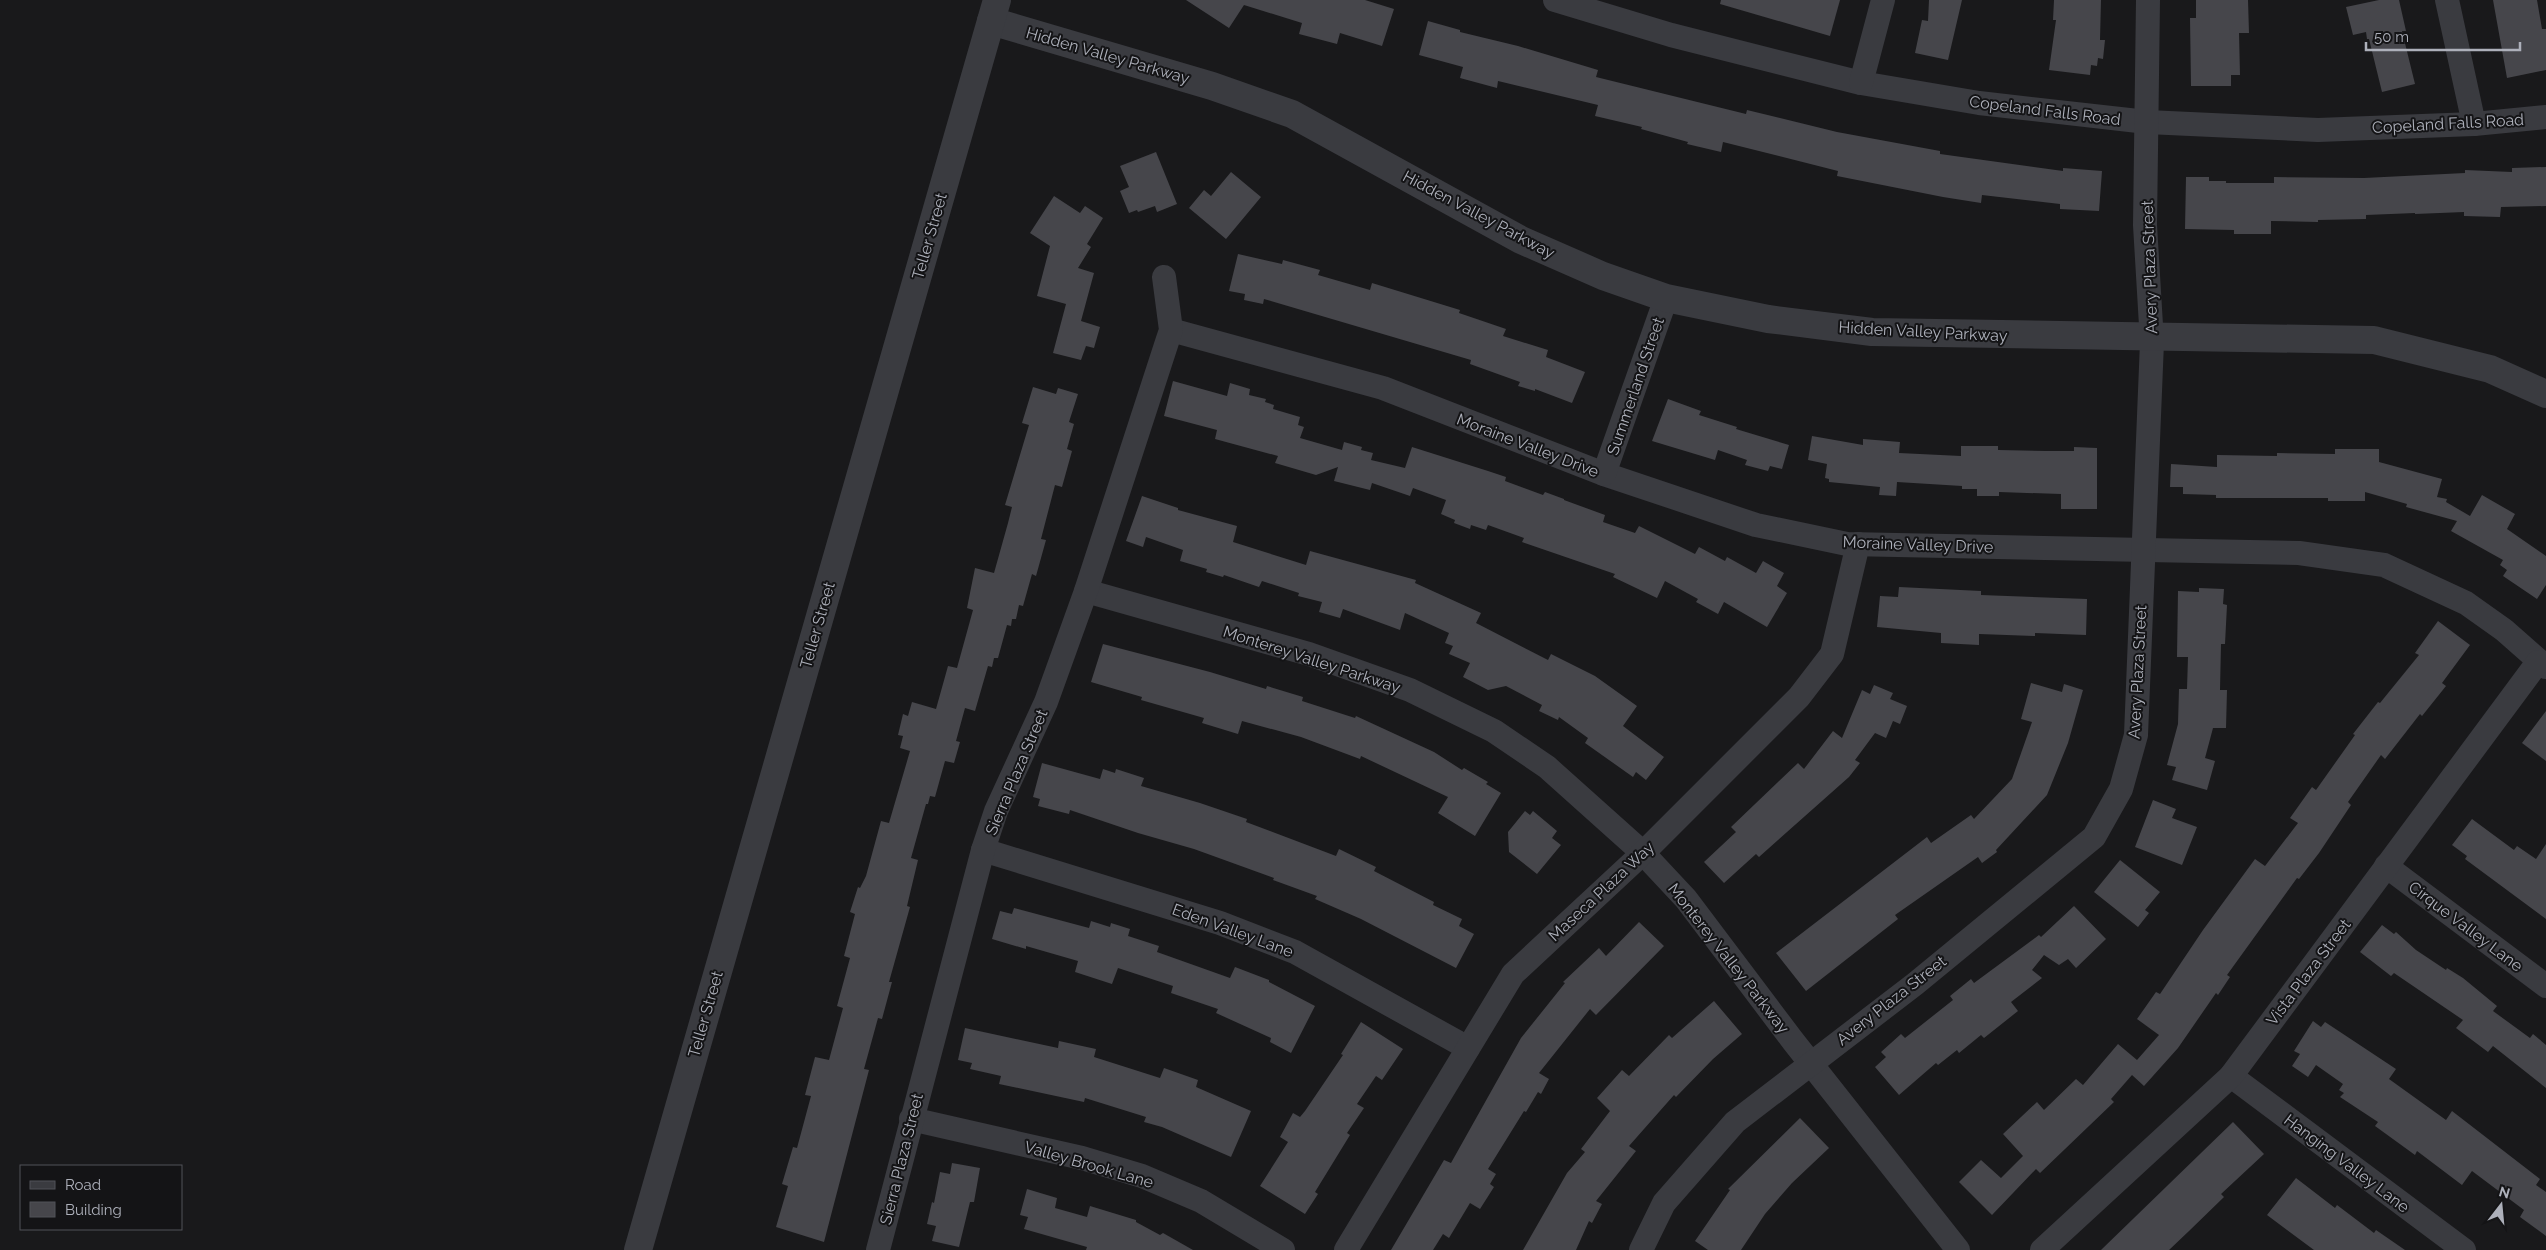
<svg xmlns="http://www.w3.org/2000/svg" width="2546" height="1250" font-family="Raleway,sans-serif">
	<rect width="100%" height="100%" fill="#19191b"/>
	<g fill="#46464b">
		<polygon points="1186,0 1365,0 1394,9 1382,46 1340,33 1337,44 1299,34 1302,23 1244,5 1229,28"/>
		<polygon points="1721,0 1840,0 1830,36 1720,4"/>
		<polygon points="1929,0 1962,0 1948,60 1915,53 1922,20 1928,21"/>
		<polygon points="2054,0 2101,0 2100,40 2105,40 2103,59 2098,58 2097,66 2091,65 2090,75 2049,70 2056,20 2053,20"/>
		<polygon points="2196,0 2248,0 2249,33 2239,33 2240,75 2231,75 2231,86 2191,86 2190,18 2196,18"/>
		<polygon points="2379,0 2399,0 2406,31 2402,31 2415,84 2382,92 2369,39 2367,39 2366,32 2353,35 2346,7"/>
		<polygon points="2493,0 2537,0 2542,29 2546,29 2546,70 2507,78"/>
		<polygon points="1428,21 1460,30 1460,32 1518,46 1598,70 1596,77 1746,114 1747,110 1837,132 1940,151 1940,154 2063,171 2063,168 2102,171 2099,211 2060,209 2060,204 1982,195 1981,203 1943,197 1837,176 1838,171 1723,142 1721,152 1687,144 1688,142 1641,129 1642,127 1595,116 1598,105 1498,81 1497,88 1460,78 1463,67 1419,55"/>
		<polygon points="1156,152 1177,204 1157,212 1155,206 1138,212 1137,210 1129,213 1120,191 1129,187 1120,166"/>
		<polygon points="2546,167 2546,206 2501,207 2500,217 2464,216 2464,212 2415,214 2415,213 2366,215 2366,219 2318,220 2318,222 2271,221 2271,234 2234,234 2234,230 2185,229 2186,177 2209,177 2209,181 2226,181 2226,183 2274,183 2274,177 2364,178 2465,173 2465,170 2512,172 2512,168"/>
		<polygon points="1231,172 1261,197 1226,239 1189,208 1204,190 1211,196"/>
		<polygon points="1054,196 1080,213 1085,206 1103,218 1087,244 1091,247 1078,268 1094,273 1081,321 1100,327 1094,348 1086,346 1081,360 1053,353 1066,304 1037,296 1050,246 1030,233"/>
		<polygon points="1238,254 1282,264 1283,260 1320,270 1318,275 1370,290 1372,283 1460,310 1459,313 1506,329 1503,336 1548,350 1546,357 1585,372 1572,403 1535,389 1535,391 1518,386 1520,382 1470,364 1471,360 1264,299 1263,304 1244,300 1245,294 1229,291"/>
		<polygon points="1173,381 1227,396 1230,383 1250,389 1249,395 1266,399 1265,402 1274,405 1273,409 1300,417 1298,425 1304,427 1300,438 1342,450 1344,442 1362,447 1361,450 1373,453 1371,460 1405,468 1412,447 1488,471 1506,477 1505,481 1543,495 1545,492 1564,499 1564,500 1605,515 1603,522 1635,533 1639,526 1695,554 1699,547 1725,561 1727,557 1756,573 1763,561 1784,573 1777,586 1787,593 1767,627 1724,602 1718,614 1696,602 1698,599 1665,581 1657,598 1613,577 1615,574 1522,542 1524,538 1488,525 1486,530 1471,525 1470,529 1454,523 1455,520 1441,514 1446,500 1413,488 1410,496 1372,483 1370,490 1334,481 1338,467 1316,475 1275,463 1278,456 1215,439 1217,430 1164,416"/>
		<polygon points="1033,387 1056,394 1058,388 1078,394 1069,422 1074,424 1067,449 1072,451 1062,487 1055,485 1041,539 1046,540 1036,576 1032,574 1023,606 1019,605 1016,619 1012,619 1011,626 1007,625 998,658 994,658 992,667 988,666 975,711 965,708 956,741 960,742 954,763 945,761 935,797 930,796 928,804 926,804 911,858 918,860 907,906 910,907 889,982 892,982 882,1019 878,1018 864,1069 869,1070 824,1242 776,1227 788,1186 782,1184 793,1147 797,1148 811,1096 805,1095 815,1057 829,1060 843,1008 837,1006 850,958 844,956 855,914 850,912 858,887 860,888 866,876 881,821 889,823 910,751 900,748 903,736 898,735 903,714 908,716 912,702 936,709 948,666 957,668 973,610 967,608 975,568 994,573 1008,523 1012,507 1005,505 1029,425 1022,423"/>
		<polygon points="1668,399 1701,411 1699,415 1737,427 1736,429 1789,445 1782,469 1770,466 1768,471 1745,465 1747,460 1718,450 1715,460 1652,441"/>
		<polygon points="1812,436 1863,445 1863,439 1900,442 1899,453 1961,456 1961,446 1998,446 1998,450 2046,451 2074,451 2074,447 2097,448 2097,509 2061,509 2061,494 1999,492 1999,496 1977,496 1977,489 1962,489 1962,486 1897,482 1896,496 1879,495 1880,487 1829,482 1829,479 1825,478 1827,464 1808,460"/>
		<polygon points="2335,449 2379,449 2379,462 2442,479 2437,497 2447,499 2446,502 2470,516 2482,495 2515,514 2507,529 2546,556 2546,585 2537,599 2503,576 2507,570 2500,565 2503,560 2451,531 2457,521 2406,507 2407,504 2365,492 2365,501 2328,501 2328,498 2216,498 2216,495 2183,494 2183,487 2170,487 2171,464 2217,467 2217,455 2277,456 2277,453 2335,454"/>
		<polygon points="1142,496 1178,508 1178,510 1237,526 1233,542 1306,565 1310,551 1416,580 1415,583 1481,613 1476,623 1548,660 1551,654 1595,676 1637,706 1623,726 1664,757 1646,780 1636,772 1633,777 1585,743 1588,738 1559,717 1558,720 1539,711 1542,705 1506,686 1488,690 1463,677 1470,663 1449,654 1453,646 1445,643 1449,633 1405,613 1400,630 1343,609 1340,618 1319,612 1322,602 1298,596 1299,593 1262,581 1259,587 1224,575 1223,577 1206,572 1207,569 1180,561 1183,550 1146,537 1143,547 1126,541"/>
		<polygon points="1899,587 1981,591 1981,595 2087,599 2086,635 2035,633 2035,636 1979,634 1979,645 1941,643 1941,633 1877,627 1880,596 1898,597"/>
		<polygon points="2199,588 2224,589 2223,604 2227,605 2225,644 2221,644 2220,690 2227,690 2226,728 2213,728 2205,758 2215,761 2207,790 2172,780 2176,767 2167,765 2178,724 2179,689 2187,689 2188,657 2177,657 2178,591 2199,592"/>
		<polygon points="2438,621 2470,645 2442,683 2446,686 2422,716 2420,714 2385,759 2381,755 2348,802 2351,805 2319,853 2299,879 2297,878 2227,975 2230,977 2218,995 2216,993 2178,1048 2144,1086 2132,1075 2111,1099 2114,1102 2040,1173 2036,1169 1992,1215 1959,1182 1981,1160 2001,1178 2023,1156 2003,1134 2037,1102 2044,1110 2076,1079 2083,1085 2118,1044 2137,1060 2159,1035 2137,1019 2156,992 2160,994 2203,930 2255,859 2265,866 2298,823 2290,818 2312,787 2316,790 2355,735 2353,734 2378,702 2380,703 2419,655 2415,653"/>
		<polygon points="1103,644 1210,672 1266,689 1267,686 1303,697 1302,701 1355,718 1356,716 1434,752 1462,770 1464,768 1488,782 1486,784 1501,793 1475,836 1438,813 1448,797 1361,756 1360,759 1301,737 1242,721 1238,734 1202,723 1204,718 1141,700 1142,697 1091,682"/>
		<polygon points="2031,683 2062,692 2064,684 2083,690 2068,743 2047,795 1996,850 1997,852 1982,863 1978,857 1895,915 1898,919 1806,991 1776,953 1927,837 1931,843 1971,815 1974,819 2012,779 2032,722 2021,719"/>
		<polygon points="1874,685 1893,693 1890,699 1907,706 1900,724 1893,721 1886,738 1875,733 1855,760 1860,763 1849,777 1759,857 1756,854 1724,883 1704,862 1736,832 1731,827 1778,782 1798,763 1804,769 1833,731 1842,738 1862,690 1870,694"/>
		<polygon points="2546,711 2546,761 2522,743"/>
		<polygon points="1042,763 1100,779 1103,769 1115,773 1116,769 1144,778 1141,786 1200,803 1247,819 1246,822 1336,856 1339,849 1376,867 1374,871 1434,902 1433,905 1462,919 1459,926 1474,934 1456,968 1361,919 1315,899 1317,896 1273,880 1274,878 1194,849 1138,833 1070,810 1069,814 1038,806 1040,799 1033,797"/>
		<polygon points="2153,800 2176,809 2172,818 2197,827 2182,865 2135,847"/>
		<polygon points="1525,811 1530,815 1533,811 1557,831 1552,838 1561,845 1537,874 1509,852 1508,832"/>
		<polygon points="2472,819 2514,850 2517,846 2536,859 2546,844 2546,919 2465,859 2467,856 2452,845"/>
		<polygon points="2120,860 2160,892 2145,910 2149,913 2138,927 2094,892"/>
		<polygon points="2074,906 2106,939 2076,968 2068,959 2059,965 2044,955 2032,970 2042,978 2011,1002 2018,1011 1984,1038 1981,1035 1959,1053 1957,1050 1938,1065 1936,1063 1899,1095 1875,1067 1886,1057 1881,1052 1901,1034 1905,1038 1953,1000 1950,996 1971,979 1974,983 2039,935 2041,937"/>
		<polygon points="1014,908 1089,928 1091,921 1110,927 1111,923 1130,929 1128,936 1159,946 1157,952 1230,978 1235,967 1269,980 1269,982 1315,1006 1291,1053 1270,1042 1271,1038 1216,1013 1218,1009 1171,993 1173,986 1118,968 1112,984 1075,972 1078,961 1026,946 1026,949 992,939 1000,911 1012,914"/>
		<polygon points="1639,922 1664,946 1596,1015 1590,1009 1539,1073 1549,1079 1541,1094 1538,1092 1526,1112 1524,1111 1488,1169 1496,1174 1490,1184 1494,1187 1480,1209 1470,1203 1449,1238 1443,1234 1433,1250 1391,1250 1444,1160 1451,1163 1521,1038 1565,983 1563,982 1599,948 1606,956"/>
		<polygon points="2382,925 2394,934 2396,932 2416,950 2446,970 2447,968 2463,978 2497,1006 2493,1011 2530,1038 2533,1034 2546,1045 2546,1088 2493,1046 2488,1052 2456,1028 2463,1020 2394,973 2391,976 2360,952"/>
		<polygon points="1714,1001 1742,1034 1713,1059 1676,1097 1674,1095 1629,1146 1636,1151 1596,1201 1602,1204 1592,1223 1589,1221 1576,1250 1523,1250 1567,1173 1585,1152 1581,1149 1610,1111 1597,1098 1622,1070 1629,1076 1669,1035 1672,1038"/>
		<polygon points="2313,1021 2321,1027 2325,1022 2396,1069 2389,1079 2446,1120 2452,1111 2540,1179 2536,1185 2546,1192 2546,1236 2520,1217 2524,1210 2472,1171 2462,1185 2417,1151 2415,1155 2375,1126 2378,1122 2340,1097 2344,1093 2339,1090 2343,1084 2316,1065 2308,1077 2292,1066 2300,1054 2294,1051"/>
		<polygon points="1361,1022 1403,1049 1382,1080 1376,1076 1357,1104 1364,1108 1347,1133 1350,1135 1315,1192 1318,1194 1305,1214 1260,1186 1288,1142 1280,1137 1293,1113 1300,1117 1305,1111 1343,1055 1341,1054"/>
		<polygon points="965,1028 1058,1048 1059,1041 1096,1049 1094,1057 1160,1078 1164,1068 1198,1080 1196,1087 1251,1111 1231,1157 1162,1127 1144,1122 1146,1117 1085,1098 1084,1102 999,1084 1001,1076 970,1069 972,1063 958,1060"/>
		<polygon points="1800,1118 1829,1148 1792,1183 1765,1214 1741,1250 1708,1250 1695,1241 1730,1190 1728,1189"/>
		<polygon points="2233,1122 2264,1154 2221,1194 2224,1197 2189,1231 2169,1250 2101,1250"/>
		<polygon points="952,1163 980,1168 974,1202 970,1202 959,1247 932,1241 936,1226 927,1224 932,1202 934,1203 940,1172 950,1174"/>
		<polygon points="2296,1178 2335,1208 2337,1205 2374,1233 2376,1230 2405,1250 2314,1250 2267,1215"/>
		<polygon points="1027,1189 1057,1198 1055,1208 1087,1217 1090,1206 1136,1220 1136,1222 1160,1235 1163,1233 1193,1250 1086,1250 1087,1247 1024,1229 1028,1217 1020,1215"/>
	</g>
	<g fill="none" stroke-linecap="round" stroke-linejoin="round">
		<g stroke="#3a3b40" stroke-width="24">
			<polyline points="1555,0 1671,35 1861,83 1979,103 2147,122 2318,130 2474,124 2546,117"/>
			<polyline points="2447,0 2474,124"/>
			<polyline points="1861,83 1883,0"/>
			<polyline points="1171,330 1383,388 1604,474 1756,525 1847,544 2299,553 2384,565 2466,603 2504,630 2546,667"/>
			<polyline points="1604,474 1666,298"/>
			<polyline points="1086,591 1309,654 1410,690 1494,731 1547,767 1643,853 1686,899 1793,1041 1958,1250"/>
			<polyline points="983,850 1220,923 1295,952 1468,1048"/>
			<polyline points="2386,866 2546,986"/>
			<polyline points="2231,1076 2464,1250"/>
			<polyline points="911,1119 1082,1158 1142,1176 1201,1201 1283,1250"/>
			<polyline points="878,1250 983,850 996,811 1046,702 1086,591 1167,342 1171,330 1164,277"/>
			<polyline points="1346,1250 1513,974 1643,853 1799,697 1832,654 1858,544"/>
			<polyline points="1641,1250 1664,1203 1735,1122 1915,984 2094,837 2121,789 2136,735 2152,342 2145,225 2148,0"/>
			<polyline points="2042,1250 2231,1076 2538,662"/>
		</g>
		<g stroke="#3a3b40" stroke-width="28">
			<polyline points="991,21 1212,86 1292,114 1521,240 1603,276 1666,298 1768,319 1872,332 2374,340 2490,369 2546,394"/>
			<polyline points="638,1250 997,0"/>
		</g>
	</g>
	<g text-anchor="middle" stroke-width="4" stroke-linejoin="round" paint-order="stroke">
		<g font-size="16" fill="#adb0ba" stroke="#141416">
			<text transform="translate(1108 55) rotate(16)" y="6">Hidden Valley Parkway</text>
			<text transform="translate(2045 110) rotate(7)" y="6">Copeland Falls Road</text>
			<text transform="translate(2448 123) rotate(-3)" y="6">Copeland Falls Road</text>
			<text transform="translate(1479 214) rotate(28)" y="6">Hidden Valley Parkway</text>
			<text transform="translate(929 236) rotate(-74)" y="6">Teller Street</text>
			<text transform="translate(2149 267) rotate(-92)" y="6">Avery Plaza Street</text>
			<text transform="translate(1923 331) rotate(3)" y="6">Hidden Valley Parkway</text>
			<text transform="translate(1635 386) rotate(-71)" y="6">Summerland Street</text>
			<text transform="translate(1528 445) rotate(21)" y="6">Moraine Valley Drive</text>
			<text transform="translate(1918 544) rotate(2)" y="6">Moraine Valley Drive</text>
			<text transform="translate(817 625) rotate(-74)" y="6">Teller Street</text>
			<text transform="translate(1312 659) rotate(18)" y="6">Monterey Valley Parkway</text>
			<text transform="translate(2137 672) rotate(-87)" y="6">Avery Plaza Street</text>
			<text transform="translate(1016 772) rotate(-67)" y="6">Sierra Plaza Street</text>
			<text transform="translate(1601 891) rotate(-43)" y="6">Maseca Plaza Way</text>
			<text transform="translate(2466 926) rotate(37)" y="6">Cirque Valley Lane</text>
			<text transform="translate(1233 930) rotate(20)" y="6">Eden Valley Lane</text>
			<text transform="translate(1729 958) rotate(52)" y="6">Monterey Valley Parkway</text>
			<text transform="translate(2308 972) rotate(-53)" y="6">Vista Plaza Street</text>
			<text transform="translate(1891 1000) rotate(-38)" y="6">Avery Plaza Street</text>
			<text transform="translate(705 1014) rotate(-74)" y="6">Teller Street</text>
			<text transform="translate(901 1159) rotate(-76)" y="6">Sierra Plaza Street</text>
			<text transform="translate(2347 1163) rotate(37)" y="6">Hanging Valley Lane</text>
			<text transform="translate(1089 1164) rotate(16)" y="6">Valley Brook Lane</text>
		</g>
	</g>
	<rect x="20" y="1165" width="162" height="65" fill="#141416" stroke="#515258"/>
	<rect x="30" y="1181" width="25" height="8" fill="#3a3b40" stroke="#515258"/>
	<text x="65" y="1190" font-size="15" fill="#adb0ba">Road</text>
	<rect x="30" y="1202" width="25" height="15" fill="#46464b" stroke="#515258"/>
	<text x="65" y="1215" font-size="15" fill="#adb0ba">Building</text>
	<g transform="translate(2501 1205) rotate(16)" stroke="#141416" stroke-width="4" paint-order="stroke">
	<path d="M0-4L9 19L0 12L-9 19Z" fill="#adb0ba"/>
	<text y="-8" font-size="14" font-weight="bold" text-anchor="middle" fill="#adb0ba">N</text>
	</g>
	<path d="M2366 42v8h154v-8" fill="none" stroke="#adb0ba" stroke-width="2.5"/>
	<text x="2374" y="42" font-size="15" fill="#adb0ba" stroke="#141416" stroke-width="4" paint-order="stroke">50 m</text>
</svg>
